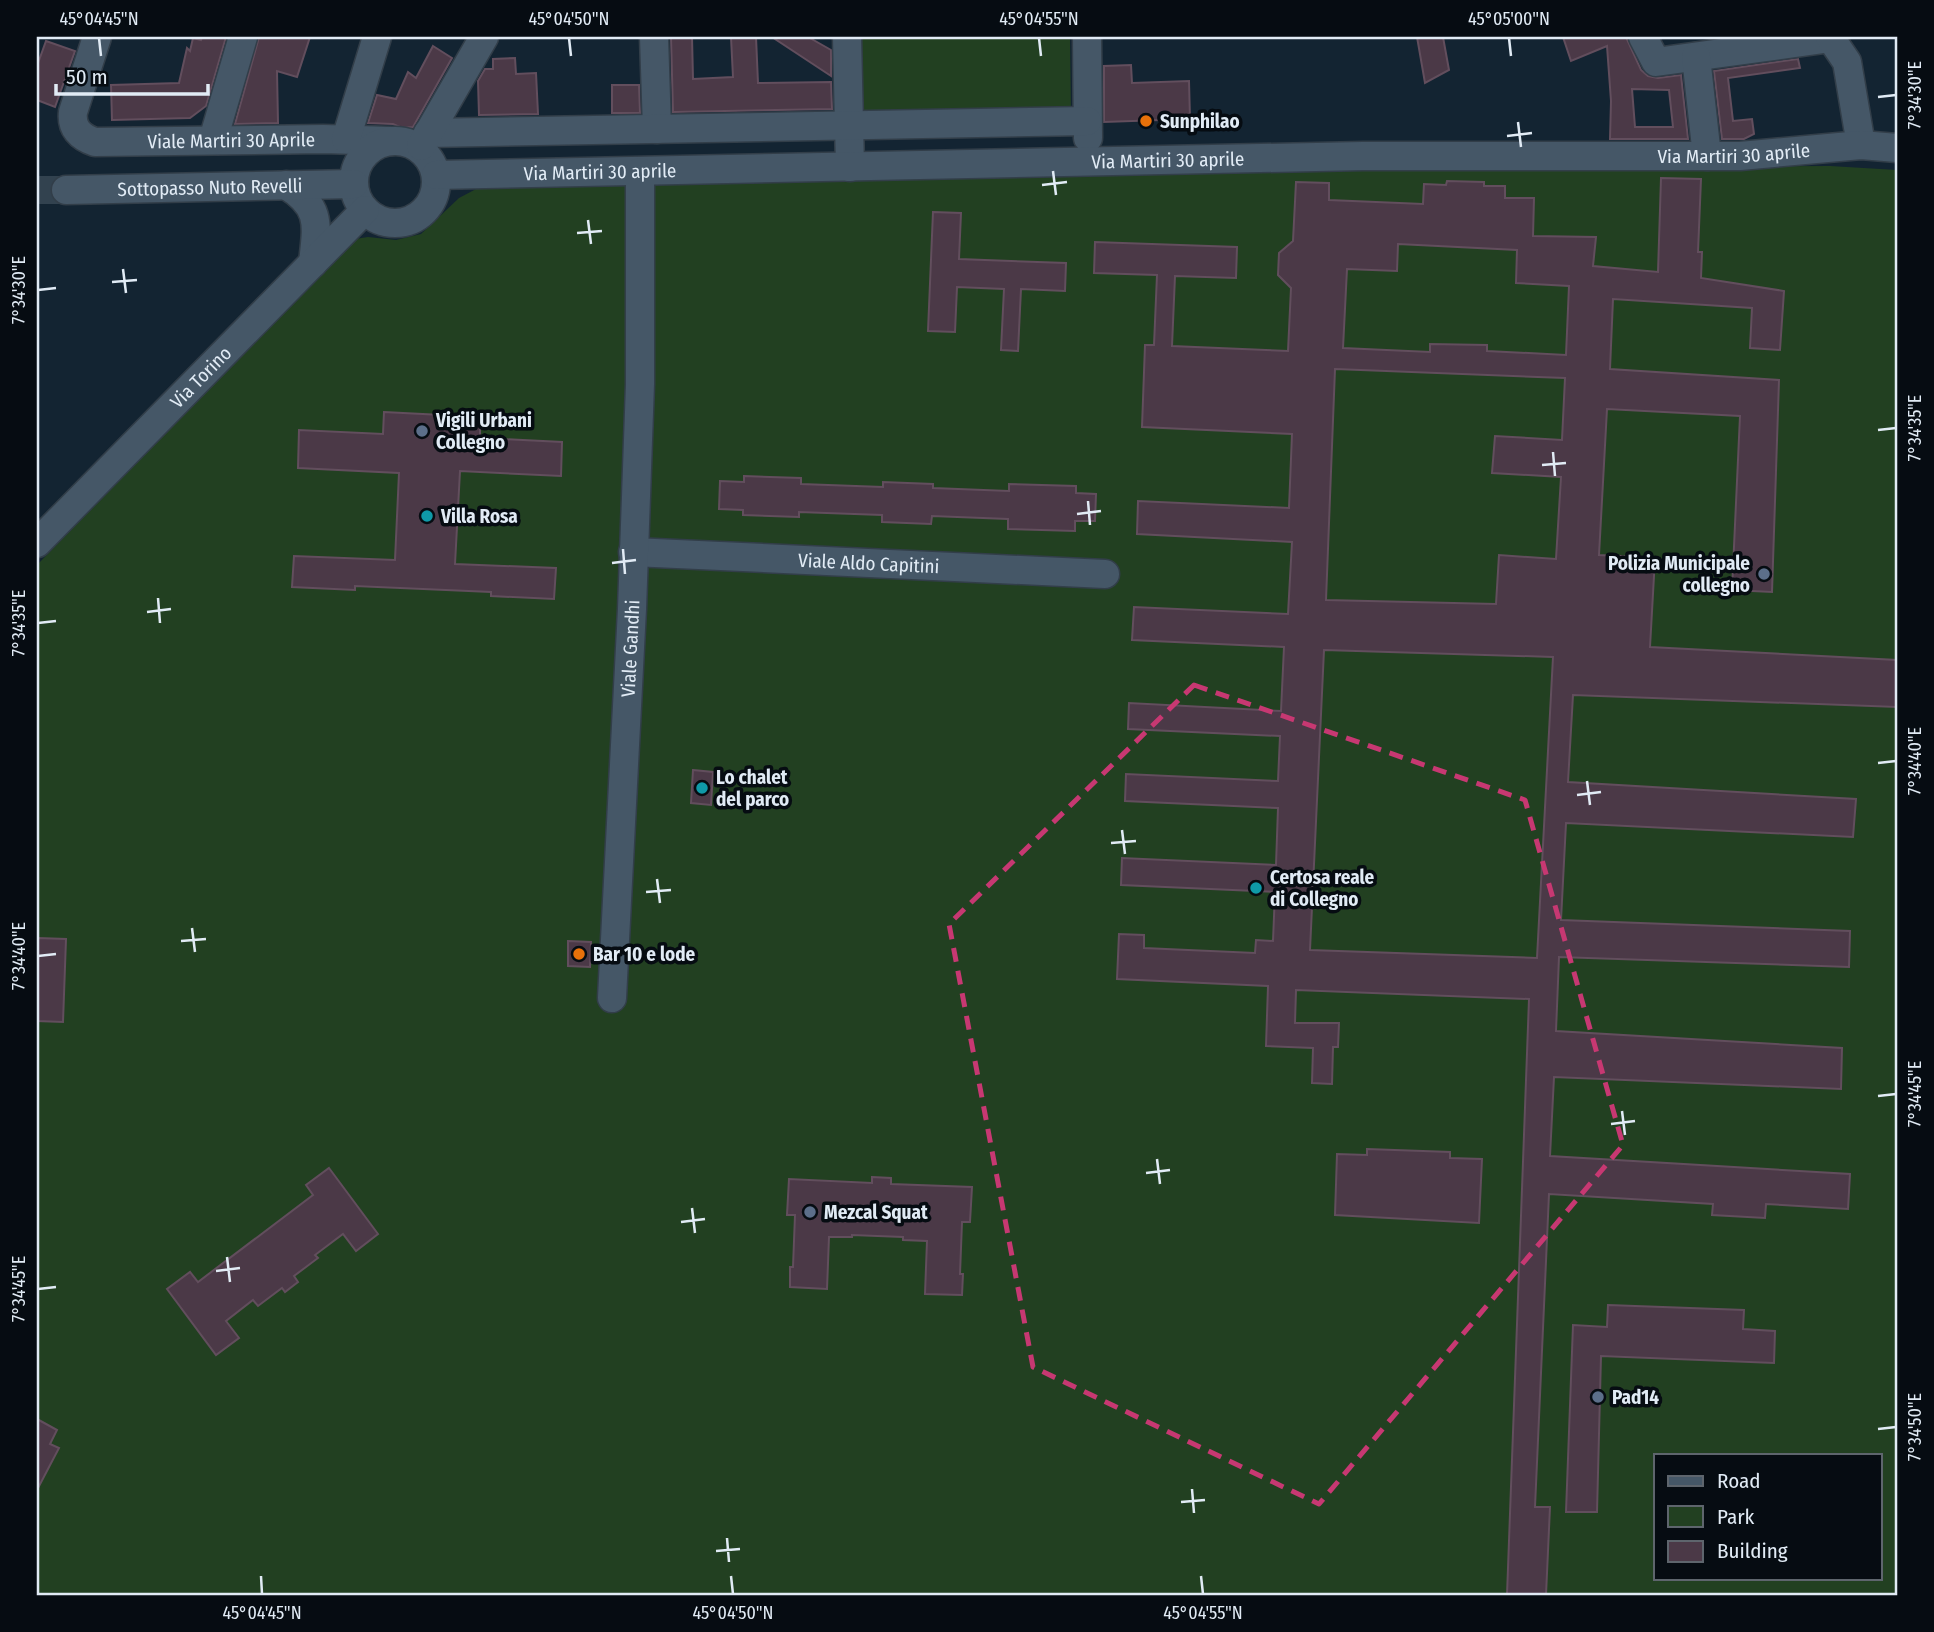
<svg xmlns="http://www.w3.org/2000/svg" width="1934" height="1632" font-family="'Fira Sans Condensed',sans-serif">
	<rect width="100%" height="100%" fill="#132432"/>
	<g fill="#224021" fill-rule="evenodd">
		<polygon points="858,37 1070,37 1071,112 860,116"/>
		<path d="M 1830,166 L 1897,170 L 1897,1595 L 37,1595 L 37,565 L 355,239 L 368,237 L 396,240 L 421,234 L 459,198 L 478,188 L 1165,172 L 1521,167 ZM 1656,1455 L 1880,1455 L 1880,1578 L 1656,1578 Z"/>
	</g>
	<g fill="#4b3947" stroke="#624e5d" stroke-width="2" fill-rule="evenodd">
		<polygon points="202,37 226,37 206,106 190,118 112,120 111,85 179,83 187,48 190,51 193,38 201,40"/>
		<polygon points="259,37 310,37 297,77 277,71 278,123 235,124"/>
		<polygon points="671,37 692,37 693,79 733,77 731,37 756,37 758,83 831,82 832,109 673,112"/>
		<polygon points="772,37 808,37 831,50 831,76"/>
		<polygon points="1417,37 1443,37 1449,70 1425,83"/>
		<path d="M 1563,37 L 1626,37 L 1641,70 L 1648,76 L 1658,78 L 1681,75 L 1688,139 L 1610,139 L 1611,101 L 1607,46 L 1571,61 ZM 1632,89 L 1669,90 L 1673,127 L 1635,127 Z"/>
		<polygon points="46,41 75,51 55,107 37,100 37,66"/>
		<polygon points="433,46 452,58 413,127 402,128 393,124 368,123 377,95 396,99 408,72 416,78"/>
		<polygon points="515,58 516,74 536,73 538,114 479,115 478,81 485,69 493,69 493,59"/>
		<polygon points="1798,59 1800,68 1728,78 1733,121 1752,119 1754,134 1744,139 1722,139 1714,71"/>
		<polygon points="1131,65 1132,83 1189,81 1190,119 1104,122 1104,66"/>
		<polygon points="612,85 639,85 640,113 612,113"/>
		<path d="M 1661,178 L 1701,179 L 1698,252 L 1702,252 L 1701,278 L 1784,291 L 1780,350 L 1750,348 L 1752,308 L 1613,299 L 1610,369 L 1779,380 L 1772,592 L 1732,590 L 1740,416 L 1607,409 L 1599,555 L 1655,558 L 1650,647 L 1897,660 L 1897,707 L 1573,695 L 1568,782 L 1856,799 L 1853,837 L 1566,823 L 1561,920 L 1850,931 L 1849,967 L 1559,957 L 1556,1031 L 1842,1048 L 1841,1089 L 1554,1077 L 1550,1156 L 1850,1174 L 1848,1209 L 1766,1204 L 1765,1218 L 1712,1215 L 1713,1204 L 1549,1194 L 1535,1507 L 1550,1507 L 1546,1595 L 1507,1595 L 1529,999 L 1296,990 L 1295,1023 L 1339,1023 L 1338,1047 L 1333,1047 L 1332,1084 L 1312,1083 L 1313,1048 L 1266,1046 L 1268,986 L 1117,979 L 1119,934 L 1144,935 L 1144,948 L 1255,953 L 1256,940 L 1273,941 L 1275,892 L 1121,885 L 1122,858 L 1276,865 L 1278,808 L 1125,801 L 1126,774 L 1278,781 L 1280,736 L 1128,729 L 1129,703 L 1281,711 L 1284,647 L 1132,640 L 1134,607 L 1288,614 L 1292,542 L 1137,534 L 1138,501 L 1289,508 L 1292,434 L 1142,427 L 1145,345 L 1154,345 L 1157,275 L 1094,273 L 1095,242 L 1237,247 L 1236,278 L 1175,276 L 1172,346 L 1288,351 L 1291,288 L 1278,275 L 1279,253 L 1293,241 L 1296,182 L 1329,183 L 1329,200 L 1423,204 L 1424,184 L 1446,185 L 1447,181 L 1484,182 L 1484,186 L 1505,186 L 1505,198 L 1534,198 L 1533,236 L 1596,237 L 1593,266 L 1658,272 ZM 1398,244 L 1517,250 L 1516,283 L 1569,286 L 1566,355 L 1487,351 L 1487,345 L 1430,344 L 1430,352 L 1343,348 L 1347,269 L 1397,271 ZM 1335,369 L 1565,378 L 1562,440 L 1495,436 L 1492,473 L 1561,477 L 1556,559 L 1499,555 L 1496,604 L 1326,600 ZM 1324,650 L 1553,657 L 1537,958 L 1310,950 Z"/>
		<polygon points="933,212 961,213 959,259 1066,263 1065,291 1021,289 1018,351 1001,350 1004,289 957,287 955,332 928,331"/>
		<polygon points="384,412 480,417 480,438 562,442 561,476 460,471 455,564 556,568 554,599 491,596 491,592 355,586 355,590 292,587 294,556 395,560 399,473 298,468 299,430 383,434"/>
		<polygon points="744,476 801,478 801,484 883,487 883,482 933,484 933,488 1009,491 1009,484 1076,486 1076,493 1096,494 1095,521 1075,521 1075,531 1008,529 1008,519 932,516 931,524 882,522 882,515 799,512 799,517 743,515 743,510 719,509 720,481 744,482"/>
		<polygon points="693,770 713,772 711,805 691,803"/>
		<polygon points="38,938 66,939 63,1022 37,1021"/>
		<polygon points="568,941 591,942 590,967 568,966"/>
		<polygon points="1367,1149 1450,1152 1450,1158 1482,1159 1479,1223 1335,1215 1337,1154 1367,1155"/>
		<polygon points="329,1168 378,1234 356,1251 343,1234 315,1255 318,1258 294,1276 298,1282 285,1292 282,1288 258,1306 253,1300 226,1321 239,1338 216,1355 167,1289 190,1272 198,1282 313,1195 306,1185"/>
		<polygon points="872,1177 891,1178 891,1184 972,1187 970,1222 962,1222 960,1274 963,1274 962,1295 925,1294 927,1241 903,1240 903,1237 852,1235 852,1237 829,1237 827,1289 790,1287 790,1267 793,1267 795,1215 787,1215 789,1179 872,1183"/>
		<polygon points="1608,1305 1744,1310 1743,1329 1775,1331 1774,1363 1601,1356 1597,1512 1566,1512 1573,1325 1607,1327"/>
		<polygon points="37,1419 57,1430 50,1444 59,1448 37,1490"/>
	</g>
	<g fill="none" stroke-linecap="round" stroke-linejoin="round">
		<polyline stroke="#32424f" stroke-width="28" stroke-dasharray="28 14" stroke-linecap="butt" points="37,190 66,190"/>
		<defs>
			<g id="minor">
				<path id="s1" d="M 97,37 L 73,112 C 71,128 80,137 95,142 L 323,139 L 392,141"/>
				<polyline points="654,37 657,129"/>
				<polyline points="847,37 850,167"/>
				<polyline points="1087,37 1088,138"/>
				<polyline points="1643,37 1656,62 1831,38"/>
				<polyline points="1830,37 1847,62 1861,145"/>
				<polyline points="1696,57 1707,156"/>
				<polyline points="428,133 1087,121"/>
				<polyline points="346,139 377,37"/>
				<polyline points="213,140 243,37"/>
				<circle cx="395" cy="182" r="41"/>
				<polyline points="421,146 484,37"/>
				<path id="s2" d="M 436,175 L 1363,156 L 1740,156 L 1861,145 L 1897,148"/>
				<path d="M 286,185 C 322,207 317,225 313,263"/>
				<path id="s3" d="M 66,190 L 354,184"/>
				<path id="s4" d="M 37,543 L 365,210"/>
				<path id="s5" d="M 633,552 L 1105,574"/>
				<path id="s6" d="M 612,998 L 632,609 L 640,384 L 640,172"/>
			</g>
		</defs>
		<use href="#minor" stroke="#323e49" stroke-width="31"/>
		<use href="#minor" stroke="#455767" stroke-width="28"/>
	</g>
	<path fill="none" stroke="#c73872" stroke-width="5" stroke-dasharray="14 9" stroke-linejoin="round" d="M 1194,685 L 1525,800 L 1623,1145 L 1319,1504 L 1033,1367 L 949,924 Z"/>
	<path fill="none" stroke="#e1ebf5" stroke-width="2.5" d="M 99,38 L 101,56M 569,38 L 571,56M 1039,38 L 1041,56M 1509,38 L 1511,56M 1878,97 L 1896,95M 1518,122 L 1521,147M 1507,136 L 1532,133M 1053,171 L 1056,195M 1042,185 L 1067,182M 588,220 L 591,244M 577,233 L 602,231M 123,269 L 126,293M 112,282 L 137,280M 38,290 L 56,288M 1878,430 L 1896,428M 1553,452 L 1555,476M 1542,465 L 1566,463M 1088,501 L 1090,525M 1077,514 L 1101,511M 623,549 L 625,574M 612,563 L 636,560M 158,598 L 160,623M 147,612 L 171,609M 38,623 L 56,621M 1878,763 L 1896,761M 1587,781 L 1590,805M 1577,795 L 1601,792M 1122,830 L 1125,854M 1111,843 L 1136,841M 657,879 L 660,903M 646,892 L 671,890M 192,928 L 195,952M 181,941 L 206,939M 38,956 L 56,954M 1878,1096 L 1896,1094M 1622,1111 L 1625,1135M 1611,1124 L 1635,1121M 1157,1159 L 1160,1184M 1146,1173 L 1170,1170M 692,1208 L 695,1233M 681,1222 L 705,1219M 227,1257 L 230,1282M 216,1271 L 240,1268M 38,1289 L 56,1287M 1878,1429 L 1896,1427M 1192,1489 L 1194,1513M 1181,1502 L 1205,1500M 727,1538 L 729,1562M 716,1551 L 740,1549M 261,1576 L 262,1594M 731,1576 L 733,1594M 1201,1576 L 1203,1594"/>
	<g fill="#e8710a" stroke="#060c12" stroke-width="2.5">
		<circle cx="1146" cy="121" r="7"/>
		<circle cx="579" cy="954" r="7"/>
	</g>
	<g fill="#5c6f8a" stroke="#060c12" stroke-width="2.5">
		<circle cx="422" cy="431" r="7"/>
		<circle cx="1764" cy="574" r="7"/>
		<circle cx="810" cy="1212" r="7"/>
		<circle cx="1598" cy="1397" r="7"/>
	</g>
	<g fill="#0f9aa8" stroke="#060c12" stroke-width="2.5">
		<circle cx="427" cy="516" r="7"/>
		<circle cx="702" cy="788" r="7"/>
		<circle cx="1256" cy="888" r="7"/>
	</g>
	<g text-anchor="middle" stroke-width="7" stroke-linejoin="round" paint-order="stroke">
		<g font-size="19" font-weight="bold" fill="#e1ebf5" stroke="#060c12" text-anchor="start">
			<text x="1160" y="128">Sunphilao</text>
			<text x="436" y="427">Vigili Urbani<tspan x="436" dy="22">Collegno</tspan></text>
			<text x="441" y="523">Villa Rosa</text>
			<text x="1750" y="570" text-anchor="end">Polizia Municipale<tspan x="1750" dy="22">collegno</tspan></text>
			<text x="716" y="784">Lo chalet<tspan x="716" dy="22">del parco</tspan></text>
			<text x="1270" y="884">Certosa reale<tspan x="1270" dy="22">di Collegno</tspan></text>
			<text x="593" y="961">Bar 10 e lode</text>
			<text x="824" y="1219">Mezcal Squat</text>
			<text x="1612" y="1404">Pad14</text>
		</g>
		<g font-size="19" fill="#e1ebf5" stroke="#060c12">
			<text dy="7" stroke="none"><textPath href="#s1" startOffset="256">Viale Martiri 30 Aprile</textPath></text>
			<text dy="7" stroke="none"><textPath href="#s2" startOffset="1298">Via Martiri 30 aprile</textPath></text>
			<text dy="7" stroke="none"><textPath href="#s2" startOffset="732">Via Martiri 30 aprile</textPath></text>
			<text dy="7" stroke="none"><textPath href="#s2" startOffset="164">Via Martiri 30 aprile</textPath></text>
			<text dy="7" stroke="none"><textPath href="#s3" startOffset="144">Sottopasso Nuto Revelli</textPath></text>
			<text dy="7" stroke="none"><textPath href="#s4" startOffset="233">Via Torino</textPath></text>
			<text dy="7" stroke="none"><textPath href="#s5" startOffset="236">Viale Aldo Capitini</textPath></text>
			<text dy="7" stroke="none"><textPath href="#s6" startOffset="350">Viale Gandhi</textPath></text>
		</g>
	</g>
	<rect width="1934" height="1632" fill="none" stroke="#060c12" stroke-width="77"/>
	<rect x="1654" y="1454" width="228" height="126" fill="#060c12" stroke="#5e656d" stroke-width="2"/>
	<rect x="1668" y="1476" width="35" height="10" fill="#455767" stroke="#5e656d" stroke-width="2"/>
	<text x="1717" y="1488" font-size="21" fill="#e1ebf5">Road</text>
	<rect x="1668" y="1506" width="35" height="21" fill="#224021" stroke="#5e656d" stroke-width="2"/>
	<text x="1717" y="1524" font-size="21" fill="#e1ebf5">Park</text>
	<rect x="1668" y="1541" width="35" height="21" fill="#4b3947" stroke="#5e656d" stroke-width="2"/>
	<text x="1717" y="1558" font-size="21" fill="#e1ebf5">Building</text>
	<path d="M56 84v10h152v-10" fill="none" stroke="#e1ebf5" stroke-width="3.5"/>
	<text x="66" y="84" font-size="21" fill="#e1ebf5" stroke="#060c12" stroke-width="5" paint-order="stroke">50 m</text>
	<rect x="38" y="38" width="1858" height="1556" fill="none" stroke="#e1ebf5" stroke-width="2.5"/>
	<g font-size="18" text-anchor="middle" fill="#e1ebf5">
		<text x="99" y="25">45°04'45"N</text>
		<text x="569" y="25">45°04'50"N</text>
		<text x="1039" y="25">45°04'55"N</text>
		<text x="1509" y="25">45°05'00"N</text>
		<text transform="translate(1915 95) rotate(-90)" y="6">7°34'30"E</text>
		<text transform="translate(19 290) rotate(-90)" y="6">7°34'30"E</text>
		<text transform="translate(1915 428) rotate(-90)" y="6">7°34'35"E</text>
		<text transform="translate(19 623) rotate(-90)" y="6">7°34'35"E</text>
		<text transform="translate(1915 761) rotate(-90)" y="6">7°34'40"E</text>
		<text transform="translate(19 956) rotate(-90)" y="6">7°34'40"E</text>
		<text transform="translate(1915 1094) rotate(-90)" y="6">7°34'45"E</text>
		<text transform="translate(19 1289) rotate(-90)" y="6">7°34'45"E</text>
		<text transform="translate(1915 1427) rotate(-90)" y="6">7°34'50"E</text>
		<text x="262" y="1619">45°04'45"N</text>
		<text x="733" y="1619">45°04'50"N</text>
		<text x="1203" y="1619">45°04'55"N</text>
	</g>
</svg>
